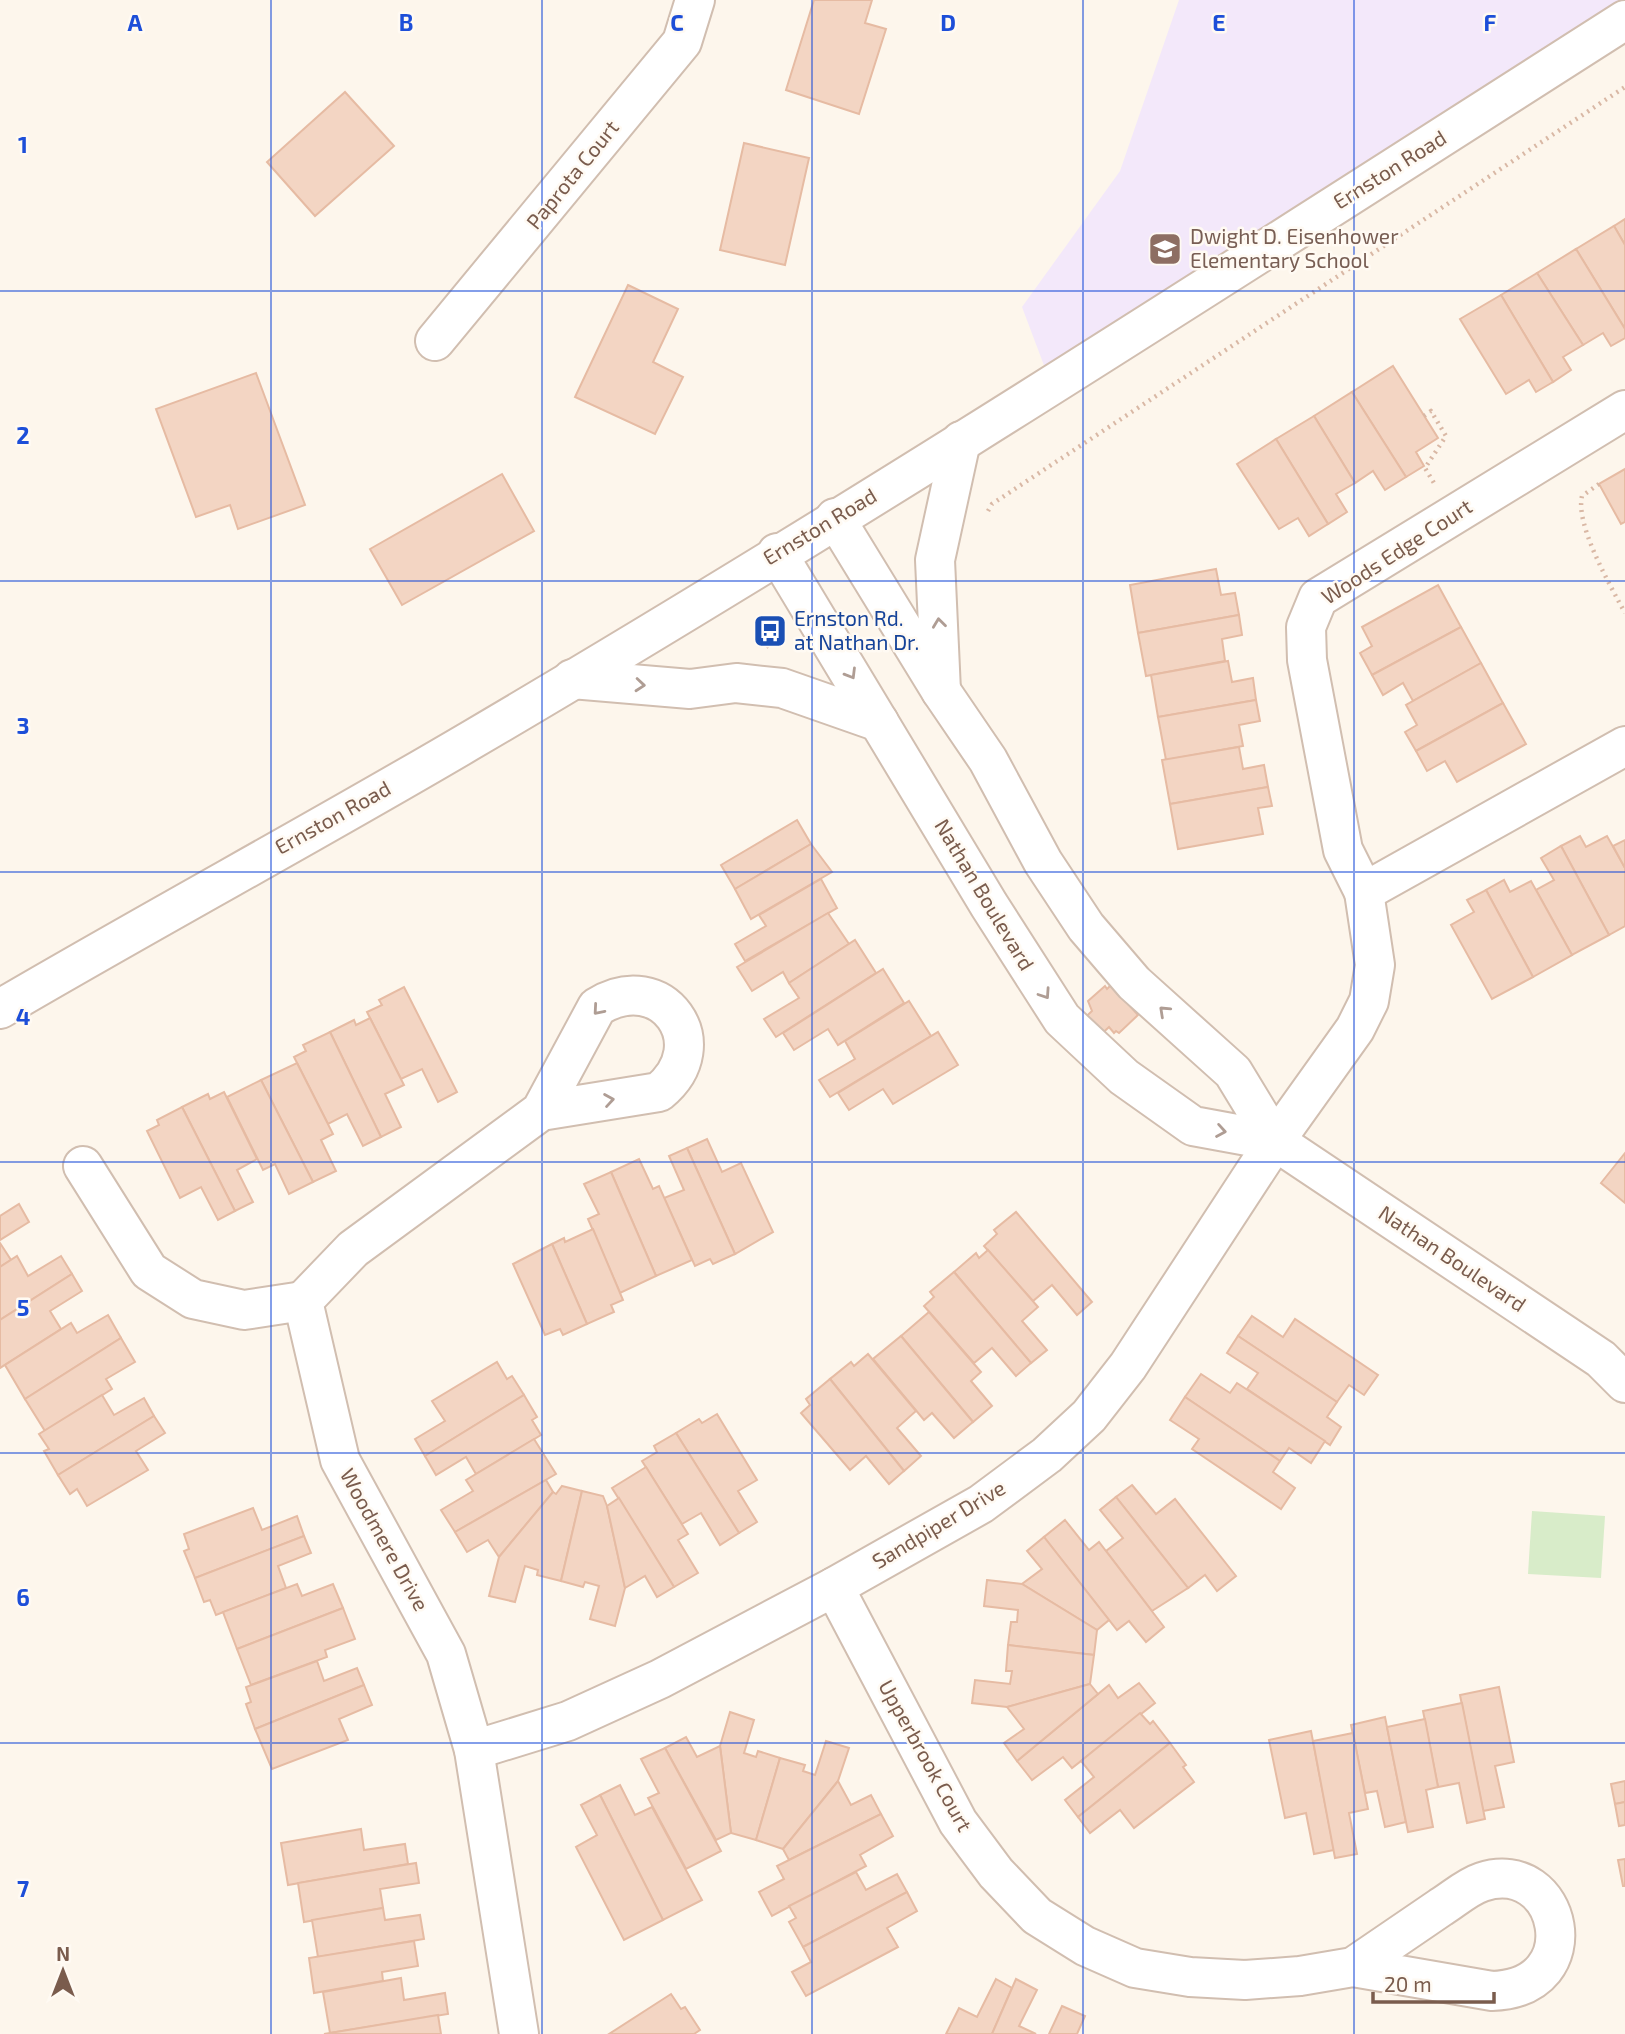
<svg xmlns="http://www.w3.org/2000/svg" width="1625" height="2034" font-family="'Exo 2',sans-serif">
	<rect width="100%" height="100%" fill="#fdf6ec"/>
	<polygon fill="#f3e8fa" points="1179,0 1625,0 1625,20 1051,384 1022,307 1120,171"/>
	<polygon fill="#d8ecc9" points="1532,1511 1605,1516 1601,1578 1528,1574"/>
	<g fill="#f3d5c3" stroke="#e6bba3" stroke-width="2">
		<polygon points="814,0 872,0 865,23 886,29 859,114 786,90"/>
		<polygon points="345,92 394,146 315,216 267,162"/>
		<polygon points="744,143 809,158 785,265 720,250"/>
		<polygon points="1625,219 1625,245 1614,226"/>
		<polygon points="1614,226 1625,245 1625,329 1576,249"/>
		<polygon points="1576,249 1625,329 1625,338 1611,346 1603,333 1583,345 1537,273"/>
		<polygon points="1537,273 1583,345 1563,357 1571,370 1553,382 1501,295"/>
		<polygon points="628,285 678,309 653,362 683,377 655,434 575,397"/>
		<polygon points="1501,295 1553,382 1536,392 1529,380 1506,394 1460,319"/>
		<polygon points="1393,366 1438,438 1416,452 1424,466 1406,477 1352,392"/>
		<polygon points="256,373 305,505 238,529 230,505 196,517 156,409"/>
		<polygon points="1352,392 1406,477 1385,490 1373,471 1355,483 1314,416"/>
		<polygon points="1314,416 1355,483 1336,494 1347,512 1328,524 1276,439"/>
		<polygon points="1276,439 1328,524 1309,536 1298,518 1279,529 1237,464"/>
		<polygon points="1625,469 1625,522 1621,524 1599,484"/>
		<polygon points="502,474 534,531 402,605 370,549"/>
		<polygon points="1216,569 1221,595 1235,593 1239,615 1138,633 1130,585"/>
		<polygon points="1438,585 1461,627 1372,675 1360,653 1372,646 1362,627"/>
		<polygon points="1239,615 1242,635 1222,639 1225,661 1146,676 1138,633"/>
		<polygon points="1461,627 1481,663 1413,701 1403,683 1383,695 1372,675"/>
		<polygon points="1228,661 1232,682 1253,678 1256,700 1158,717 1151,675"/>
		<polygon points="1481,663 1503,703 1416,751 1405,732 1417,725 1406,705"/>
		<polygon points="1256,700 1260,721 1239,725 1243,746 1166,760 1158,717"/>
		<polygon points="1503,703 1526,744 1457,782 1445,761 1427,771 1416,751"/>
		<polygon points="1239,747 1243,769 1264,765 1268,787 1170,804 1162,760"/>
		<polygon points="1268,787 1272,806 1258,808 1263,834 1178,849 1170,804"/>
		<polygon points="797,820 811,844 735,889 721,865"/>
		<polygon points="1580,836 1586,847 1607,836 1625,868 1625,926 1609,935 1561,846"/>
		<polygon points="1625,840 1625,868 1613,846"/>
		<polygon points="811,844 832,872 751,919 735,889"/>
		<polygon points="1561,846 1609,935 1572,955 1536,890 1554,880 1541,858"/>
		<polygon points="821,879 837,908 745,961 735,944 766,926 759,915"/>
		<polygon points="1504,880 1510,892 1531,881 1572,955 1533,977 1486,890"/>
		<polygon points="1486,890 1533,977 1492,999 1451,925 1474,912 1467,900"/>
		<polygon points="828,913 849,944 789,983 783,972 752,991 737,967"/>
		<polygon points="855,940 876,973 776,1037 764,1019 799,998 789,983"/>
		<polygon points="883,969 904,1003 838,1045 828,1029 794,1050 783,1033"/>
		<polygon points="1111,985 1138,1015 1119,1033 1116,1031 1114,1033 1109,1027 1092,1043 1076,1026 1092,1011 1088,1001 1105,986 1107,989"/>
		<polygon points="404,987 457,1092 438,1102 422,1069 401,1079 367,1012 382,1005 379,1000"/>
		<polygon points="909,1001 931,1036 830,1097 819,1080 855,1059 845,1041"/>
		<polygon points="370,1018 404,1085 385,1094 401,1127 381,1137 330,1032 354,1020 356,1025"/>
		<polygon points="330,1032 381,1137 363,1146 347,1114 328,1124 294,1057 306,1051 303,1045"/>
		<polygon points="938,1032 958,1065 893,1104 883,1089 849,1110 838,1093"/>
		<polygon points="297,1063 333,1134 321,1140 336,1171 313,1182 261,1080"/>
		<polygon points="261,1080 313,1182 289,1194 275,1164 263,1170 227,1097"/>
		<polygon points="224,1092 257,1159 237,1170 253,1202 235,1211 182,1107 208,1094 210,1099"/>
		<polygon points="182,1107 235,1211 218,1220 201,1187 180,1198 147,1131 159,1125 157,1120"/>
		<polygon points="707,1139 722,1172 741,1163 773,1232 735,1254 687,1148"/>
		<polygon points="687,1148 735,1254 713,1264 710,1259 695,1266 664,1198 684,1190 669,1156"/>
		<polygon points="1625,1153 1625,1203 1601,1183"/>
		<polygon points="639,1159 653,1189 659,1186 692,1260 656,1276 611,1172"/>
		<polygon points="611,1172 656,1276 620,1293 588,1219 599,1214 584,1184"/>
		<polygon points="19,1204 29,1222 0,1240 0,1216"/>
		<polygon points="1016,1212 1092,1302 1077,1315 1052,1285 1033,1301 984,1246 997,1234 994,1230"/>
		<polygon points="593,1229 623,1300 611,1305 614,1312 587,1324 552,1244 564,1238 565,1242"/>
		<polygon points="0,1243 11,1260 0,1267"/>
		<polygon points="552,1244 587,1324 563,1335 560,1329 545,1335 513,1264"/>
		<polygon points="988,1250 1038,1307 1022,1321 1047,1350 1031,1363 954,1272 976,1253 979,1258"/>
		<polygon points="17,1256 28,1276 61,1256 72,1274 0,1320 0,1267"/>
		<polygon points="954,1272 1031,1363 1016,1376 992,1348 974,1363 924,1306 934,1297 930,1292"/>
		<polygon points="72,1274 82,1291 50,1311 61,1329 0,1368 0,1320"/>
		<polygon points="929,1312 981,1372 971,1381 992,1406 973,1422 901,1336"/>
		<polygon points="108,1315 121,1338 25,1399 5,1365 71,1323 77,1333"/>
		<polygon points="1252,1316 1283,1337 1295,1319 1378,1375 1364,1395 1349,1385 1337,1402 1238,1336"/>
		<polygon points="901,1336 973,1422 954,1438 932,1413 924,1420 873,1359"/>
		<polygon points="1238,1336 1337,1402 1327,1417 1341,1427 1330,1445 1247,1389 1258,1373 1227,1353"/>
		<polygon points="121,1338 135,1362 106,1379 112,1389 45,1431 25,1399"/>
		<polygon points="868,1354 916,1411 897,1428 921,1456 904,1471 830,1379 851,1362 854,1366"/>
		<polygon points="497,1362 507,1379 512,1376 524,1395 425,1456 415,1439 445,1421 432,1401"/>
		<polygon points="1201,1374 1230,1393 1237,1383 1325,1441 1311,1463 1289,1448 1280,1461 1185,1397"/>
		<polygon points="830,1379 904,1471 889,1484 866,1456 850,1470 801,1413 810,1405 806,1399"/>
		<polygon points="102,1395 114,1415 144,1398 154,1416 58,1475 44,1451 49,1449 39,1434"/>
		<polygon points="524,1395 537,1417 532,1420 541,1435 476,1474 466,1457 436,1475 425,1456"/>
		<polygon points="1185,1397 1280,1461 1273,1472 1295,1488 1281,1509 1192,1449 1199,1439 1170,1420"/>
		<polygon points="717,1414 757,1480 738,1491 757,1522 739,1533 676,1433 699,1419 702,1423"/>
		<polygon points="154,1416 165,1433 136,1451 148,1470 87,1506 77,1489 70,1494 58,1475"/>
		<polygon points="676,1433 739,1533 720,1545 701,1513 682,1524 642,1461 657,1452 654,1446"/>
		<polygon points="534,1439 556,1474 455,1532 441,1510 473,1491 466,1480"/>
		<polygon points="646,1467 688,1534 678,1540 698,1573 674,1587 612,1488"/>
		<polygon points="546,1480 553,1492 499,1557 488,1540 467,1552 455,1532"/>
		<polygon points="1132,1485 1156,1514 1175,1499 1236,1576 1217,1591 1205,1575 1188,1588 1116,1497"/>
		<polygon points="562,1486 582,1491 561,1581 537,1575 538,1570 525,1566 515,1602 489,1596 499,1557 553,1492 556,1494"/>
		<polygon points="582,1491 603,1496 607,1506 625,1588 615,1626 590,1619 599,1586 585,1582 583,1587 561,1581"/>
		<polygon points="1116,1497 1188,1588 1152,1611 1106,1551 1123,1538 1100,1510"/>
		<polygon points="619,1498 674,1587 657,1597 645,1576 625,1588 607,1506"/>
		<polygon points="253,1508 262,1530 297,1516 304,1536 195,1578 184,1551 189,1549 184,1534"/>
		<polygon points="1065,1520 1089,1550 1099,1542 1164,1627 1146,1642 1129,1621 1117,1630 1044,1537"/>
		<polygon points="304,1536 311,1553 278,1566 286,1588 216,1615 210,1600 204,1602 195,1578"/>
		<polygon points="1044,1537 1109,1620 1097,1630 1022,1584 1042,1569 1027,1551"/>
		<polygon points="987,1580 1022,1584 1097,1630 1094,1655 1008,1645 1011,1622 1017,1622 1018,1610 984,1606"/>
		<polygon points="297,1584 302,1596 333,1584 343,1608 237,1649 223,1612"/>
		<polygon points="343,1608 355,1639 325,1650 327,1657 251,1685 237,1649"/>
		<polygon points="1008,1645 1094,1655 1090,1684 1007,1707 972,1703 975,1680 1010,1684 1012,1671 1006,1671"/>
		<polygon points="317,1661 324,1681 357,1668 364,1685 255,1729 246,1704 251,1702 246,1687"/>
		<polygon points="1139,1683 1155,1703 1072,1768 1063,1757 1032,1780 1017,1761 1109,1685 1118,1698"/>
		<polygon points="1090,1684 1098,1694 1017,1761 1004,1743 1024,1729 1007,1707"/>
		<polygon points="364,1685 372,1705 339,1719 348,1740 272,1769 255,1729"/>
		<polygon points="1499,1687 1514,1762 1495,1766 1504,1807 1483,1811 1460,1695"/>
		<polygon points="1462,1703 1485,1819 1467,1823 1459,1783 1438,1787 1423,1711"/>
		<polygon points="730,1712 754,1720 744,1753 756,1757 758,1751 780,1758 756,1840 731,1833 720,1746"/>
		<polygon points="1140,1713 1150,1724 1153,1721 1170,1743 1078,1817 1065,1800 1094,1777 1081,1761"/>
		<polygon points="1385,1717 1406,1822 1385,1827 1377,1791 1365,1793 1351,1725"/>
		<polygon points="1425,1719 1438,1787 1426,1790 1433,1827 1408,1832 1387,1727"/>
		<polygon points="1311,1731 1334,1850 1314,1854 1306,1813 1285,1818 1269,1740"/>
		<polygon points="1353,1733 1368,1809 1349,1813 1357,1854 1335,1858 1313,1741"/>
		<polygon points="686,1737 697,1757 720,1746 731,1833 716,1840 665,1748"/>
		<polygon points="826,1741 849,1748 838,1781 783,1849 756,1840 780,1758 805,1765 803,1771 815,1775"/>
		<polygon points="1170,1743 1186,1765 1183,1767 1194,1782 1134,1828 1120,1810 1090,1833 1078,1817"/>
		<polygon points="665,1748 721,1851 686,1869 648,1798 659,1793 641,1759"/>
		<polygon points="838,1781 851,1805 871,1795 881,1814 789,1860 783,1849"/>
		<polygon points="1625,1781 1625,1802 1615,1804 1611,1784"/>
		<polygon points="620,1785 635,1815 652,1807 702,1900 663,1920 600,1795"/>
		<polygon points="600,1795 663,1920 624,1940 576,1847 597,1835 581,1805"/>
		<polygon points="1625,1802 1625,1825 1619,1826 1615,1804"/>
		<polygon points="881,1814 893,1836 860,1855 866,1866 772,1916 759,1892 784,1879 777,1866"/>
		<polygon points="361,1829 364,1850 405,1844 408,1864 288,1885 281,1843"/>
		<polygon points="1625,1859 1625,1886 1623,1886 1618,1860"/>
		<polygon points="416,1863 419,1883 380,1889 383,1908 304,1922 298,1883"/>
		<polygon points="856,1872 866,1890 897,1874 907,1892 803,1947 789,1922 796,1918 789,1906"/>
		<polygon points="907,1892 917,1911 887,1928 898,1947 806,1996 792,1972 811,1962 803,1947"/>
		<polygon points="383,1908 385,1920 420,1915 424,1939 318,1957 312,1920"/>
		<polygon points="414,1941 418,1966 382,1972 383,1981 314,1993 309,1958"/>
		<polygon points="401,1978 404,2000 445,1993 448,2014 330,2033 323,1992"/>
		<polygon points="996,1979 1012,1988 992,2034 946,2034 959,2008 977,2017"/>
		<polygon points="1016,1979 1037,1990 1019,2026 1036,2034 992,2034"/>
		<polygon points="671,1994 681,2009 685,2007 700,2030 694,2034 609,2034"/>
		<polygon points="1062,2006 1085,2016 1077,2034 1049,2034"/>
		<polygon points="438,2015 441,2034 324,2034"/>
	</g>
	<g fill="none" stroke-linecap="round" stroke-linejoin="round">
		<defs>
			<g id="minor">
				<polyline points="435,341 682,42 695,0"/>
				<polyline points="1625,410 1318,598 1306,627 1307,660 1343,850 1364,892 1625,746"/>
				<polyline points="777,553 989,905 1062,1019 1124,1077 1193,1126 1275,1141 1233,1072 1134,983 1086,927 1043,862 988,760 941,691 835,518"/>
				<polyline points="1275,1141 1601,1359 1625,1383"/>
				<polyline points="83,1166 149,1271 193,1299 244,1310 303,1301"/>
				<path d="M 834,1587 L 958,1822 L 996,1873 L 1037,1916 L 1085,1946 L 1135,1968 L 1190,1977 L 1245,1980 L 1300,1976 L 1353,1967 L 1492,1991 C 1592,1988 1562,1856 1482,1882 C 1467,1887 1454,1899 1441,1907 C 1412,1927 1382,1947 1353,1967"/>
				<polyline points="474,1750 568,1721 660,1679 834,1587 981,1504 1047,1455 1089,1416 1128,1366 1275,1141 1355,1029 1369,1001 1375,965 1364,892"/>
				<path d="M 519,2034 L 474,1750 L 446,1654 L 340,1460 L 303,1301 L 353,1249 L 541,1111 L 597,1007 C 662,966 718,1044 659,1092 L 541,1111"/>
			</g>
			<g id="tertiary">
				<polyline points="572,679 690,689 736,683 782,688 879,722"/>
				<polyline points="941,691 935,560 961,441"/>
				<path d="M 0,1009 C 157,917 317,831 473,739 C 863,510 1244,263 1625,20"/>
			</g>
		</defs>
		<use href="#minor" stroke="#d1beb0" stroke-width="42"/>
		<use href="#tertiary" stroke="#d1beb0" stroke-width="42"/>
		<g stroke="#d9b8a5" stroke-width="4.5" stroke-dasharray="2 5" stroke-linecap="butt">
			<polyline points="1424,416 1431,411 1446,436 1425,468 1434,483"/>
			<path d="M 1599,484 L 1582,496 C 1575,525 1611,587 1625,613"/>
			<polyline points="988,511 992,504 1625,87"/>
			<polyline points="766,647 782,635"/>
		</g>
		<use href="#minor" stroke="#fff" stroke-width="38"/>
		<use href="#tertiary" stroke="#fff" stroke-width="38"/>
	</g>
	<defs><path id="oneway-chevron" d="M-2-3.5L2.5 0L-2 3.5" fill="none" stroke-width="1.6" stroke-linecap="round" stroke-linejoin="round" transform="scale(1.75)"/></defs>
	<g stroke="#af9d94">
		<use href="#oneway-chevron" transform="translate(939 623) rotate(-97)"/>
		<use href="#oneway-chevron" transform="translate(851 674) rotate(59)"/>
		<use href="#oneway-chevron" transform="translate(640 685) rotate(5)"/>
		<use href="#oneway-chevron" transform="translate(1045 994) rotate(56)"/>
		<use href="#oneway-chevron" transform="translate(598 1010) rotate(131)"/>
		<use href="#oneway-chevron" transform="translate(1164 1011) rotate(-137)"/>
		<use href="#oneway-chevron" transform="translate(609 1100) rotate(-9)"/>
		<use href="#oneway-chevron" transform="translate(1221 1131) rotate(10)"/>
	</g>
	<path fill="none" stroke="#1d4ed8" stroke-width="2" stroke-opacity="0.55" d="M 271,0 L 271,2034M 542,0 L 542,2034M 812,0 L 812,2034M 1083,0 L 1083,2034M 1354,0 L 1354,2034M 0,291 L 1625,291M 0,581 L 1625,581M 0,872 L 1625,872M 0,1162 L 1625,1162M 0,1453 L 1625,1453M 0,1743 L 1625,1743"/>
	<defs>
		<symbol id="school-square" viewBox="-11 -11 22 22"><rect x="-9" y="-9" width="18" height="18" rx="4" fill="#8d6e63" stroke="#fffaf3"/><path d="M0-5L7-2L0 1L-7-2ZM-4 1L0 2.5L4 1V4Q0 6-4 4Z" fill="#fff"/></symbol>
		<symbol id="bus-square" viewBox="-11 -11 22 22"><rect x="-9" y="-9" width="18" height="18" rx="4" fill="#1a4fb4" stroke="#fffaf3"/><path d="M-5-6H5V4H4V6H2V4H-2V6H-4V4H-5ZM-3.5-4V0h7V-4ZM-3.5 1.2v1.5H-2V1.2ZM2 1.2v1.5H3.5V1.2Z" fill="#fff"/></symbol>
	</defs>
	<g fill-rule="evenodd">
		<use href="#school-square" x="1146" y="230" width="38" height="38"/>
		<use href="#bus-square" x="751" y="612" width="38" height="38"/>
	</g>
	<g text-anchor="middle" stroke-width="5" stroke-linejoin="round" paint-order="stroke">
		<g font-size="21" fill="#7a5c4d" stroke="#fffaf3">
			<text transform="translate(1390 170) rotate(-32)" y="7">Ernston Road</text>
			<text transform="translate(573 175) rotate(-51)" y="7">Paprota Court</text>
			<text transform="translate(820 527) rotate(-31)" y="7">Ernston Road</text>
			<text transform="translate(1397 552) rotate(-33)" y="7">Woods Edge Court</text>
			<text transform="translate(333 818) rotate(-29)" y="7">Ernston Road</text>
			<text transform="translate(984 895) rotate(59)" y="7">Nathan Boulevard</text>
			<text transform="translate(1452 1259) rotate(34)" y="7">Nathan Boulevard</text>
			<text transform="translate(939 1525) rotate(-31)" y="7">Sandpiper Drive</text>
			<text transform="translate(384 1540) rotate(61)" y="7">Woodmere Drive</text>
			<text transform="translate(925 1756) rotate(61)" y="7">Upperbrook Court</text>
		</g>
		<g font-size="21" fill="#785e54" stroke="#fffaf3" text-anchor="start">
			<text x="1190" y="244">Dwight D. Eisenhower<tspan x="1190" dy="24">Elementary School</tspan></text>
		</g>
		<g font-size="21" fill="#164399" stroke="#fffaf3" text-anchor="start">
			<text x="794" y="626">Ernston Rd.<tspan x="794" dy="24">at Nathan Dr.</tspan></text>
		</g>
	</g>
	<g font-size="23" text-anchor="middle" font-weight="bold" fill="#1d4ed8" stroke="#fffaf3" stroke-width="5" stroke-linejoin="round" paint-order="stroke">
		<text x="135" y="31">A</text>
		<text x="406" y="31">B</text>
		<text x="677" y="31">C</text>
		<text x="948" y="31">D</text>
		<text x="1219" y="31">E</text>
		<text x="1490" y="31">F</text>
		<text x="23" y="153">1</text>
		<text x="23" y="444">2</text>
		<text x="23" y="734">3</text>
		<text x="23" y="1025">4</text>
		<text x="23" y="1316">5</text>
		<text x="23" y="1606">6</text>
		<text x="23" y="1897">7</text>
	</g>
	<g transform="translate(63 1971)" stroke="#fffaf3" stroke-width="5" paint-order="stroke">
	<path d="M0-5L12 26L0 18L-12 26Z" fill="#7a5c4d"/>
	<text y="-10" font-size="19" font-weight="bold" text-anchor="middle" fill="#7a5c4d">N</text>
	</g>
	<path d="M1373 1992v10h121v-10" fill="none" stroke="#7a5c4d" stroke-width="3.5"/>
	<text x="1384" y="1992" font-size="21" fill="#7a5c4d" stroke="#fffaf3" stroke-width="5" paint-order="stroke">20 m</text>
</svg>
